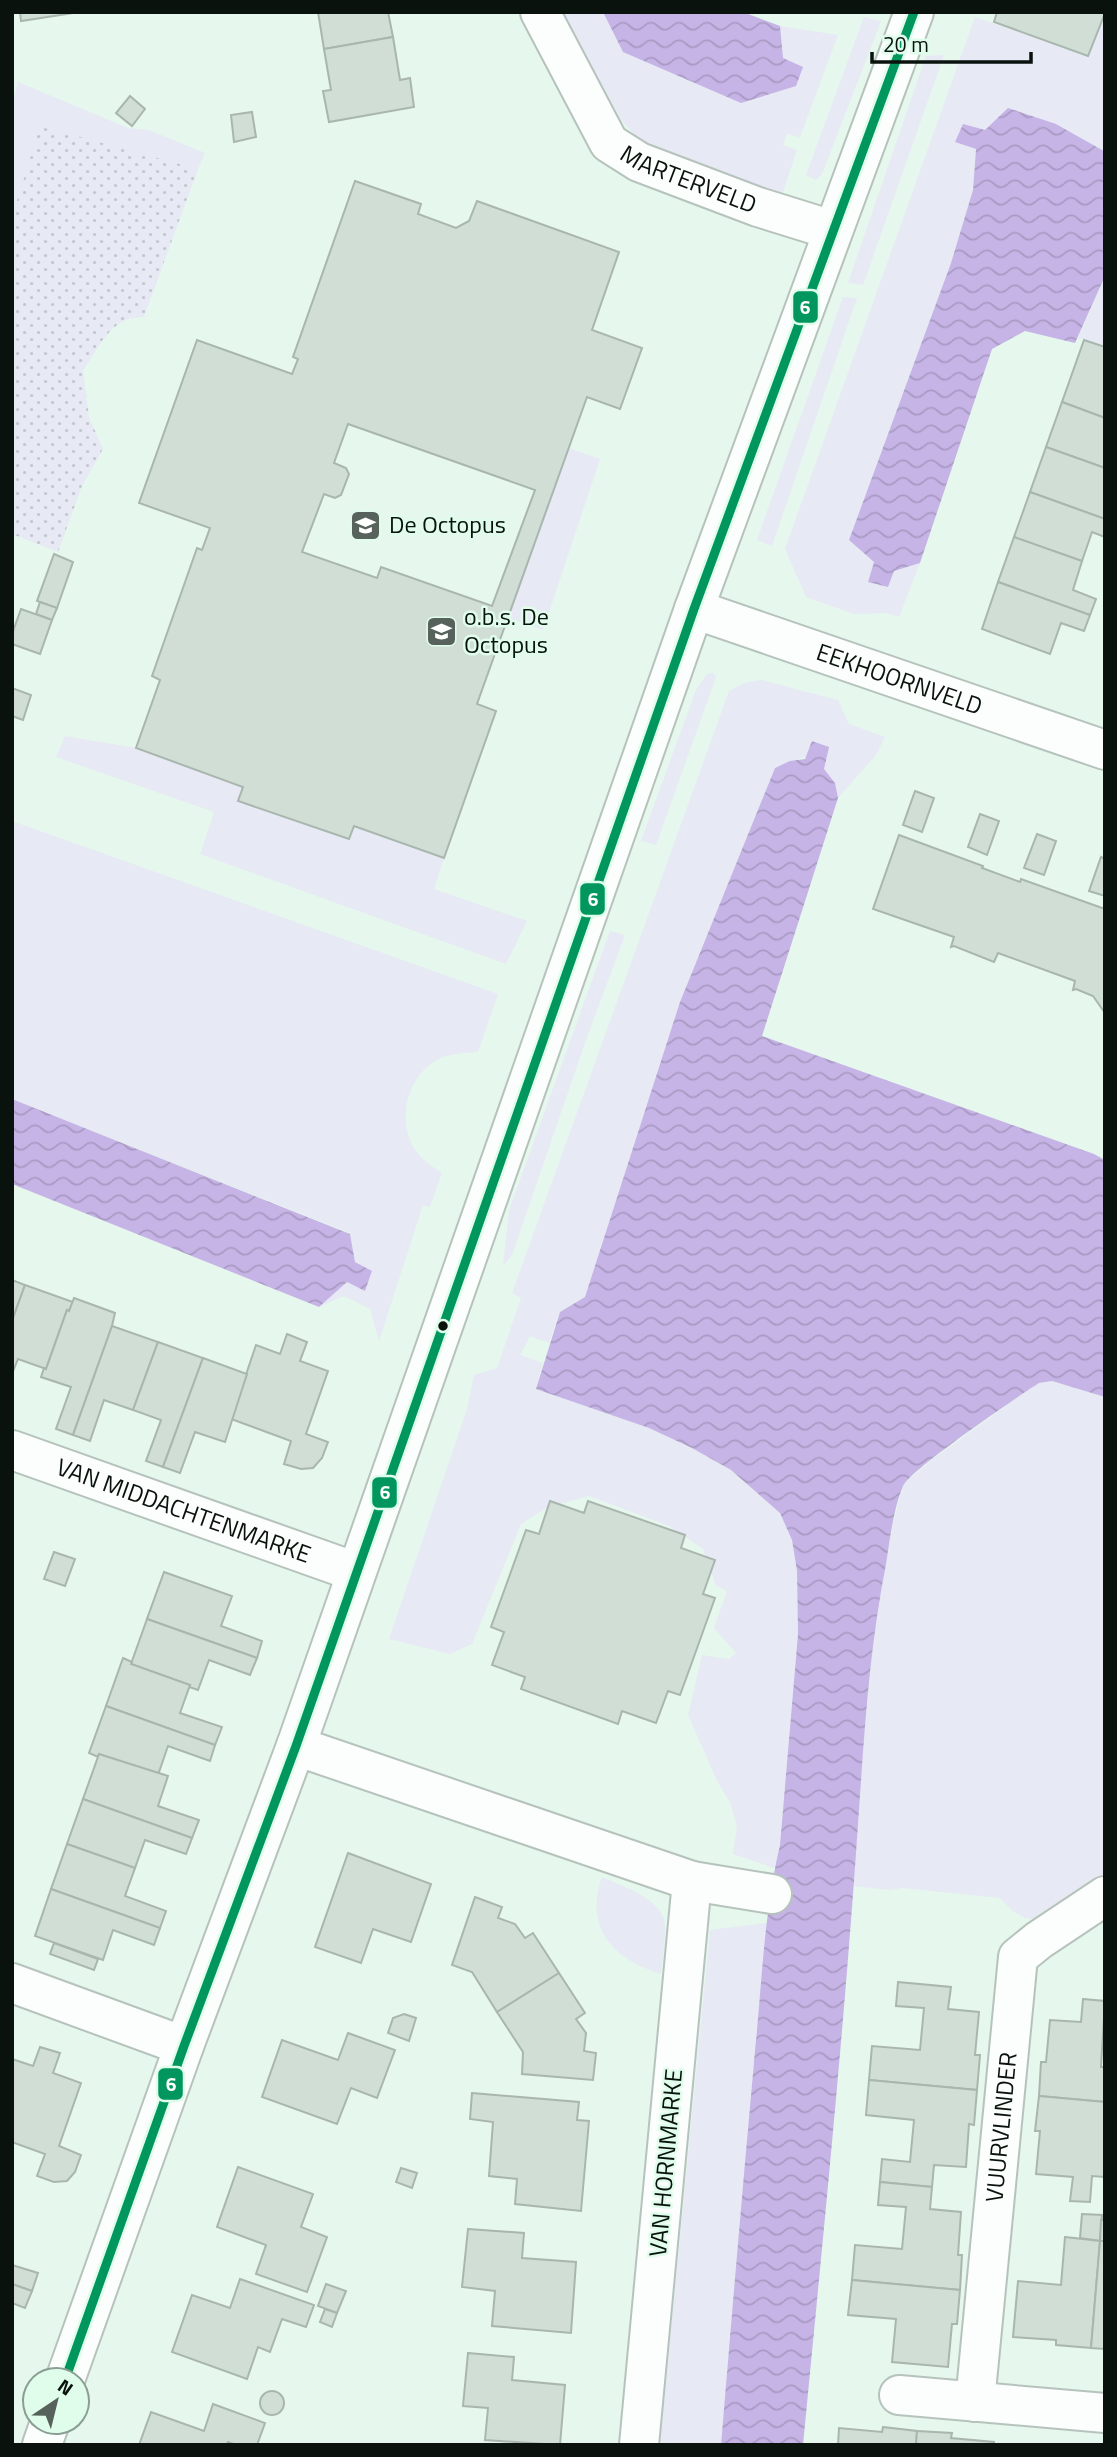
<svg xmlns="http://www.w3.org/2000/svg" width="1117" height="2457" font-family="'Titillium Web',sans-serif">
	<defs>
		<pattern id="park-dots" width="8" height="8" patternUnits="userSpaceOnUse" patternTransform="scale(1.75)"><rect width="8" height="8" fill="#e7e9f4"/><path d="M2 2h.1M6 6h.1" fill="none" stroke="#c5c7d0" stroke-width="1.8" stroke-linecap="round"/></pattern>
		<pattern id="water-waves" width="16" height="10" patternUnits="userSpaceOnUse" patternTransform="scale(1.75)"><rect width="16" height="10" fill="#c6b4e6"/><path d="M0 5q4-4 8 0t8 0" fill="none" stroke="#a99ac4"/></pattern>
	</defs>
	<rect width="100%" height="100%" fill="#e6f7ed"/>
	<g fill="#e7e9f4">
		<polygon points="563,12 603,12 623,52 782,58 780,26 838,35 800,137 787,134 783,145 797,150 782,195 662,154 638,138 621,120"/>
		<polygon points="1105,13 1105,151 1056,124 985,130 955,142 976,149 973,190 951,263 849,540 874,562 868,582 888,587 894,571 920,563 899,617 887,613 854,614 806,597 785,549 975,17 1088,56"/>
		<polygon points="864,17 881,21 822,174 816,180 806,175"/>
		<polygon points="944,55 863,285 848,283 926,56"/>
		<polygon points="18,82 128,128 149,130 205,153 198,169 141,205 12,236 12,107"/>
		<polygon points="1105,276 1105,347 1078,338"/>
		<polygon points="843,297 857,298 772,546 757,540"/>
		<polygon points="569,448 600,459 543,630 508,618"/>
		<polygon points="713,673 716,677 656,845 641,841 696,690 707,674"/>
		<path d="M 761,680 L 838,700 L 849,724 L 885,737 L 876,755 L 838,798 L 835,783 L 824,769 L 828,747 C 809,757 794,759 775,768 L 680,1002 L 585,1298 L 560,1312 L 549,1343 L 530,1336 L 520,1355 L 543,1363 L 536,1389 L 649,1428 L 692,1448 L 731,1470 L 780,1513 L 792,1540 L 797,1571 L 798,1634 L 780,1845 L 774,1868 L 733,1854 L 737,1826 L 730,1802 L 717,1781 L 688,1715 L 702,1655 L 729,1659 L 736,1653 L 714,1628 L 727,1591 L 716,1586 L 703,1549 L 669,1526 L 589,1496 L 546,1508 L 521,1524 L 472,1644 L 450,1654 L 389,1639 L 467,1409 L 474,1375 L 497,1368 L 521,1298 L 512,1293 L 729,691 L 744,683 Z"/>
		<polygon points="65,736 136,748 243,787 239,801 349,839 354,826 444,858 434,889 527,921 506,964 200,854 214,812 56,757"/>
		<path d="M 12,821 L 498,994 L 478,1052 C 463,1053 449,1053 435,1061 C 407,1078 397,1120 414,1148 C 421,1159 431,1166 442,1173 L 430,1207 L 423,1205 L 379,1341 L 370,1309 L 344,1296 L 319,1307 L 347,1282 L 365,1291 L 372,1272 L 355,1262 L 350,1233 L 12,1099 Z"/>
		<polygon points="610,931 625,935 586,1040 512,1255 503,1266 509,1210"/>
		<polygon points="1052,1381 1105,1397 1105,1874 1039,1920 1025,1918 1014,1912 1000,1898 902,1888 890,1890 853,1886 862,1754 877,1607 893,1523 904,1483 937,1456 1028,1390 1039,1383"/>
		<path d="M 602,1877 C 621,1886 656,1896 664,1919 C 667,1932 662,1960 661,1974 C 613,1959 584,1928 602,1877 Z"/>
		<polygon points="767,1923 721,2445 660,2445 710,1930"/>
	</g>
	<path fill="url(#park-dots)" d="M 40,126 L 198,169 L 144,317 C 112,315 98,348 83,371 L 89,417 L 103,449 L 82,486 L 58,552 L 12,534 L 12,217 Z"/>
	<g fill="url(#water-waves)">
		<polygon points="603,12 743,12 780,26 783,58 803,67 796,86 741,103 623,52"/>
		<polygon points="1008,108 1056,124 1104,151 1105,276 1075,343 1025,331 992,349 920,563 894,571 888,587 868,582 874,562 849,540 951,263 973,190 976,149 955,142 963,124 985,130"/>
		<path d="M 812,741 L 829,747 L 824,769 L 835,783 L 838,798 L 762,1036 L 1094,1154 L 1105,1160 L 1105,1397 L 1052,1381 L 1039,1383 C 1017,1397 911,1469 903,1486 C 893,1510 890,1539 886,1564 C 867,1660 863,1757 856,1853 C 842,2051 822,2248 803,2445 L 721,2445 C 732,2313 743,2182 755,2051 C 762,1983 764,1911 780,1845 L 798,1634 L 797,1571 L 792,1540 L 780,1513 L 731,1470 L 692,1448 L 649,1428 L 536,1389 L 560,1312 L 585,1297 L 680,1002 L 775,768 L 790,761 L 805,759 Z"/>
		<polygon points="12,1099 350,1234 355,1262 372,1271 365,1291 347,1282 319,1307 12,1184"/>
	</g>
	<g fill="#d1ded6" stroke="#a9b6ae" stroke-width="2" fill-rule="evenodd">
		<polygon points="20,12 74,12 74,13 21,21"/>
		<polygon points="318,12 388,12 393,37 324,49"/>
		<polygon points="997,12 1105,12 1105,13 1088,56 994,22"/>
		<polygon points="393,37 400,80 410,78 414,107 329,122 323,91 331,90 324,49"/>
		<polygon points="130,96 145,109 132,126 116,113"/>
		<polygon points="252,112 256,137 234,142 231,115"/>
		<path d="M 355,181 L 421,204 L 418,214 L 456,228 L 469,221 L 477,201 L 619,252 L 592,330 L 642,348 L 620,409 L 587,397 L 477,704 L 496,711 L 444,858 L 354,826 L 349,839 L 238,801 L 243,787 L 136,748 L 160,680 L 152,676 L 197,548 L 202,550 L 210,528 L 139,503 L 197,340 L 292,374 L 298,359 L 293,357 ZM 348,424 L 535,490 L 492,606 L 381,567 L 377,578 L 302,552 L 324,494 L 335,498 L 341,495 L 349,474 L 346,468 L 334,463 Z"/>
		<polygon points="1084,340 1105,347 1105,418 1062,402"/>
		<polygon points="1062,402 1105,418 1105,468 1046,447"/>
		<polygon points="1046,447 1105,468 1105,519 1030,492"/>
		<polygon points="1030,492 1105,519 1105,537 1092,532 1082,561 1014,537"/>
		<polygon points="1014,537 1082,561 1073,590 1096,599 1090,615 998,582"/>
		<polygon points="54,554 73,562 57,608 37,601"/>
		<polygon points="998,582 1090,615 1084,631 1061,623 1050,654 982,629"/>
		<polygon points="40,602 57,608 52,620 36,614"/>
		<polygon points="21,609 52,620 40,654 12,644 12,634"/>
		<polygon points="12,688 31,695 23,720 12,716"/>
		<polygon points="915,791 934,798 922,832 903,825"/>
		<polygon points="980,814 999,821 987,855 968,847"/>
		<polygon points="1037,834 1056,841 1044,875 1024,868"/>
		<polygon points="899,835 983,866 982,868 1020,882 1021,879 1105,909 1105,1013 1093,996 1076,989 1073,990 1075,981 998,953 994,962 954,946 951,947 954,937 873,909"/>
		<polygon points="1101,857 1105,859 1105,896 1089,891"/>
		<polygon points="12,1280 25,1285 12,1321"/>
		<polygon points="25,1285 73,1302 69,1311 67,1310 46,1369 18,1359 12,1374 12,1321"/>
		<polygon points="74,1298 115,1313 112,1326 73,1435 56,1429 71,1387 41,1377 44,1368 46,1369 67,1310 69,1311"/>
		<polygon points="112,1326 158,1342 133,1410 104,1400 90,1441 73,1435"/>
		<polygon points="287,1334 307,1342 300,1361 328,1371 306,1434 328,1442 322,1458 313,1468 301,1469 284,1464 291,1441 231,1419 256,1345 280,1354"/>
		<polygon points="158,1342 203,1358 163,1467 146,1461 161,1420 133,1410"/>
		<polygon points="203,1358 247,1374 225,1442 195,1432 180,1473 163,1467"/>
		<polygon points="550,1501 584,1513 588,1501 685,1535 681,1548 715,1560 703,1594 715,1598 691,1665 680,1695 668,1691 656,1723 622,1711 618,1724 521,1689 525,1677 492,1665 504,1632 491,1627 526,1530 539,1534"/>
		<polygon points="54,1552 75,1559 65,1586 44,1579"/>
		<polygon points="164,1572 232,1596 221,1626 262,1641 257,1658 147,1619"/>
		<polygon points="147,1619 257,1658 250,1675 209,1660 198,1690 189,1687 190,1685 131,1664"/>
		<polygon points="123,1658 132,1662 131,1664 190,1685 180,1713 222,1727 215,1745 106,1706"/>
		<polygon points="106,1706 215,1745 210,1761 168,1746 158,1775 99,1754 98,1757 89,1753"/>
		<polygon points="99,1754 168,1776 158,1806 199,1820 192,1838 83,1799"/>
		<polygon points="83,1799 192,1838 186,1854 145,1840 135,1868 67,1844"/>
		<polygon points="67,1844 135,1868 125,1896 166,1911 160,1928 51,1889"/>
		<polygon points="348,1853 431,1884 411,1942 373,1929 361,1963 315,1947"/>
		<polygon points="51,1889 160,1928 154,1945 113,1930 103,1960 35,1936"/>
		<polygon points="475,1897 502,1907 498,1918 515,1924 525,1938 533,1933 559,1973 497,2012 472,1972 452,1965"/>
		<polygon points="54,1943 98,1959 94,1970 50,1954"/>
		<polygon points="559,1973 585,2013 576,2019 586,2033 584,2051 596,2053 593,2080 522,2074 523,2052 497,2012"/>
		<polygon points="898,1982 951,1987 948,2009 979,2012 975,2055 980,2055 977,2090 869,2080 872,2046 920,2050 924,2008 896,2006"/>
		<polygon points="1083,1999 1105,2001 1101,2067 1105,2067 1105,2102 1039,2096 1041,2062 1046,2062 1050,2020 1081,2022"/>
		<polygon points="404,2014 416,2018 409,2041 388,2033 393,2018"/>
		<polygon points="348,2033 395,2050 377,2098 351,2088 337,2124 262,2097 282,2040 338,2060"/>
		<polygon points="40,2047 60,2053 53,2073 81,2083 59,2146 81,2155 75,2172 67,2181 54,2182 37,2176 45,2154 12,2142 12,2059 33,2066"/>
		<polygon points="869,2080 977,2090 974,2125 969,2124 966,2167 934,2165 932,2187 880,2182 882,2159 910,2162 914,2120 866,2115"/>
		<polygon points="472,2093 579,2102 577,2120 589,2121 581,2211 515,2204 517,2179 489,2176 493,2122 470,2119"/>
		<polygon points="1039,2096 1105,2102 1105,2177 1092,2176 1090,2202 1070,2201 1073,2177 1036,2174 1040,2131 1035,2131"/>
		<polygon points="238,2167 313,2194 301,2227 327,2237 307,2292 256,2274 266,2245 217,2227"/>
		<polygon points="401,2168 417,2173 412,2188 396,2182"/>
		<polygon points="880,2182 932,2187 930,2209 961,2212 958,2255 962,2255 960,2290 852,2280 855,2245 902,2249 906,2207 878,2205"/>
		<polygon points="1082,2214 1102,2215 1100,2241 1080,2238"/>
		<polygon points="1101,2220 1105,2220 1105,2241 1100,2241"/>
		<polygon points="468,2229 524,2233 522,2258 576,2262 571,2333 492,2326 495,2291 462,2287"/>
		<polygon points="1065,2237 1100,2241 1091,2348 1056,2345 1056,2340 1013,2337 1018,2281 1061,2285"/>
		<polygon points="1100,2241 1105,2241 1105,2349 1091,2348"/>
		<polygon points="12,2265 38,2273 32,2291 12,2284"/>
		<polygon points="240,2279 314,2305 306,2327 282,2319 270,2352 258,2347 247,2379 172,2352 192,2295 230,2308"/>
		<polygon points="852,2280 960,2290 957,2324 952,2324 948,2367 892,2362 896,2319 848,2315"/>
		<polygon points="12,2284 32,2291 25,2308 12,2303"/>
		<polygon points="326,2284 346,2291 337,2313 318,2306"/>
		<polygon points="325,2309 337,2313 332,2327 320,2322"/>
		<polygon points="468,2353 514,2357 512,2380 565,2385 560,2445 485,2440 488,2408 463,2406"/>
		<circle cx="272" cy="2403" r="12"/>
		<polygon points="213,2404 265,2423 257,2445 236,2445 228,2442 226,2445 139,2445 151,2412 204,2431"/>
		<polygon points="883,2427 917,2431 916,2445 838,2445 839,2428 882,2432"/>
		<polygon points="917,2431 952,2433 951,2438 994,2442 994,2445 916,2445"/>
	</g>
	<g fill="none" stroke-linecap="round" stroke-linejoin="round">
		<defs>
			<g id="minor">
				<path id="s1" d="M 540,12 L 609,143 L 639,162 L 758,207 L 832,230"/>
				<path id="s2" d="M 694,609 L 1105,750"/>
				<path id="s3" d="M 12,1450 L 356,1572"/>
				<polyline points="296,1746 692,1881 639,2445"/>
				<polyline points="692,1881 772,1894"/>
				<polyline points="12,1983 184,2046"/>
				<polyline points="65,2380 184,2046 296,1746 694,609 914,12"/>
				<polyline points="899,2395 1105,2413"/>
				<path id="s4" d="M 975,2402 L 1018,1957 L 1039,1940 L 1105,1896"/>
				<polyline points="42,2445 50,2422"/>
			</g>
		</defs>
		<use href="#minor" stroke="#b6c3bc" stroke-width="42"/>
		<use href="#minor" stroke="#fbfefc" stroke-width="38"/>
		<defs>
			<polyline id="bus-1" points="65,2380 184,2046 296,1746 694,609 914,12"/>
		</defs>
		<use href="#bus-1" stroke="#e0fdec" stroke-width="14"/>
		<use href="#bus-1" stroke="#00965e" stroke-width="9"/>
	</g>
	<defs>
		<symbol id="school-square" viewBox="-11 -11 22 22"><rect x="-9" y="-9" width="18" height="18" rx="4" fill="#56625b" stroke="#e0fdec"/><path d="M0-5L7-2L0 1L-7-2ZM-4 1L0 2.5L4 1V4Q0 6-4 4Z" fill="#fff"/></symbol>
	</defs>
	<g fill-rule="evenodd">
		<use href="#school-square" x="348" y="508" width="35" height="35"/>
		<use href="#school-square" x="424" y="614" width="35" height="35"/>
	</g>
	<circle fill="#09120d" stroke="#e0fdec" stroke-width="2.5" cx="443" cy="1326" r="6"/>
	<g text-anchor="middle" stroke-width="5" stroke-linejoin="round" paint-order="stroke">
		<g font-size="24" fill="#09120d" stroke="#e0fdec">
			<text dy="8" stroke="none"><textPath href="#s1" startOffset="236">MARTERVELD</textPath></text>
			<text dy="8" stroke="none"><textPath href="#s2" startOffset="217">EEKHOORNVELD</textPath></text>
			<text dy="8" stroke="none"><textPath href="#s3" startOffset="182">VAN MIDDACHTENMARKE</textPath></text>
			<text dy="8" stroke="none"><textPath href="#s4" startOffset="276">VUURVLINDER</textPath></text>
			<text transform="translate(666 2163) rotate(-85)" y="8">VAN HORNMARKE</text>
		</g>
		<g font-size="24" fill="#09120d" stroke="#e0fdec" text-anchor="start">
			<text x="389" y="533">De Octopus</text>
			<text x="464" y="625">o.b.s. De<tspan x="464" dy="28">Octopus</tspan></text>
		</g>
	</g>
	<g stroke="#e0fdec" stroke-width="2.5">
		<rect x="792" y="290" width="27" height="34" rx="7" fill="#00965e"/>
		<rect x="579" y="882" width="27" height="34" rx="7" fill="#00965e"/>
		<rect x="371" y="1476" width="27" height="33" rx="7" fill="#00965e"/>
		<rect x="157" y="2067" width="27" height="34" rx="7" fill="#00965e"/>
	</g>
	<g font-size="19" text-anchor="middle" font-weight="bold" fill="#fff">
		<text x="805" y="314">6</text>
		<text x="593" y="906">6</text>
		<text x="385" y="1499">6</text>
		<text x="171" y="2091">6</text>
	</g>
	<rect width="1117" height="2457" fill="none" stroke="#09120d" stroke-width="28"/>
	<g transform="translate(56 2401) rotate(35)"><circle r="33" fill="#e0fdec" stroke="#8a9f93" stroke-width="2"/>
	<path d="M0-5L12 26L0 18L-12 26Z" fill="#56625b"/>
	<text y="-10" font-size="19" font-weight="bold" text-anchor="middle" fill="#09120d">N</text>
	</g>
	<path d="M872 52v10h159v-10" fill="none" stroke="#09120d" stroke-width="3.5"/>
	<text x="883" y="52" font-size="21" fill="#09120d" stroke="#e0fdec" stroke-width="5" paint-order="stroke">20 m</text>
</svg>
